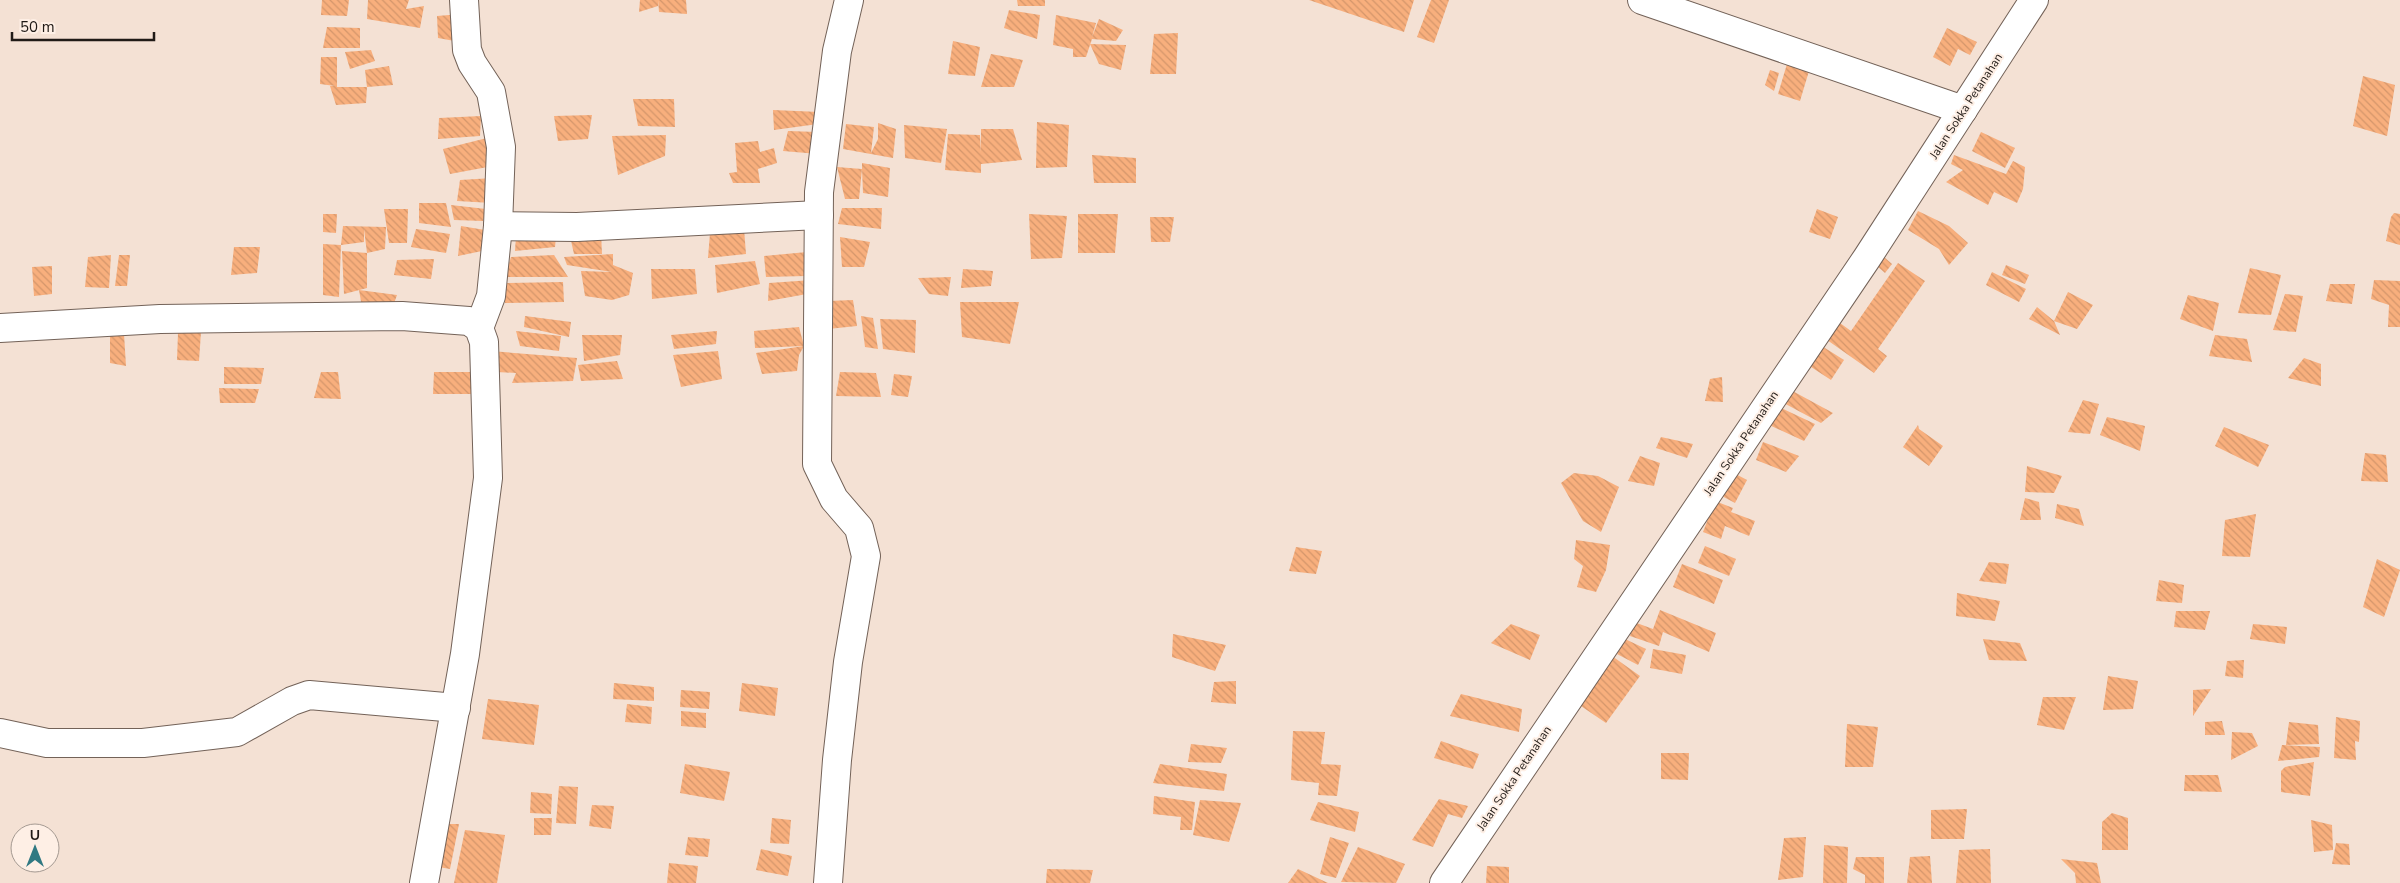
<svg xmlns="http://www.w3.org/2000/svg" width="2400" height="883" font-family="'Nunito Sans',sans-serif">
	<defs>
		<pattern id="building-back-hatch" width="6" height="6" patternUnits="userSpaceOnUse" patternTransform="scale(1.25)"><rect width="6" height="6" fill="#f8af7d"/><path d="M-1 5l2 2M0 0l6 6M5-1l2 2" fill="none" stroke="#d4966b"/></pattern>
	</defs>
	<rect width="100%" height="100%" fill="#f4e1d4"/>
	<g fill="url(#building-back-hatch)">
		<polygon points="322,0 349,0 347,16 321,15"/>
		<polygon points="368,0 409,0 406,9 424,6 420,28 367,19"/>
		<polygon points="640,0 658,0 658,6 639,12"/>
		<polygon points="658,0 686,0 687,14 659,12"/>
		<polygon points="1017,0 1045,0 1045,6 1018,6"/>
		<polygon points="1309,0 1414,0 1404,32"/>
		<polygon points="1431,0 1449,0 1434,43 1417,37"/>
		<polygon points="1009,10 1040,15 1037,39 1004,28"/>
		<polygon points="461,14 460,42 438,38 437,16"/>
		<polygon points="1056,15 1096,23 1092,37 1099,19 1123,30 1116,41 1092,39 1086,57 1073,57 1073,49 1053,45"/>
		<polygon points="327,27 360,28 360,48 323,48"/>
		<polygon points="1947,28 1977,42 1970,55 1958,49 1950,66 1933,57"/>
		<polygon points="1178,33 1176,74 1150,74 1154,34"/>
		<polygon points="953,41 980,47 975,76 948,74"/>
		<polygon points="1090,44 1126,45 1121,70 1099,64"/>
		<polygon points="371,50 375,61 350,69 345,52"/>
		<polygon points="991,54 1023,60 1014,87 981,87"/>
		<polygon points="321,57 337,57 337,87 367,87 366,103 336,105 330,86 335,86 320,84"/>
		<polygon points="1787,64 1809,71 1800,101 1778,94"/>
		<polygon points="389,66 393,85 367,87 365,70"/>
		<polygon points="1770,70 1779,73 1774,91 1765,85"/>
		<polygon points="2363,76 2395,85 2387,136 2353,126"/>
		<polygon points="633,99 674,99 675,127 638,126"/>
		<polygon points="773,110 820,112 818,124 774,130"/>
		<polygon points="592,115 588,139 558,141 554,116"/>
		<polygon points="481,116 480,136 438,139 439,118"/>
		<polygon points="1037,122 1069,125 1067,167 1036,168"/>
		<polygon points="878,123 896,129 893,158 843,149 846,124 874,127 871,153 878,139"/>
		<polygon points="904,125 947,129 941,163 905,158"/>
		<polygon points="981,129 1013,129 1022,160 981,164 981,173 945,170 948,134 980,135 981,152"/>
		<polygon points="788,131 818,132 818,154 783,151"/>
		<polygon points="1981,132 2015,148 2005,168 1972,151"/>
		<polygon points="666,135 665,156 618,175 612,136"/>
		<polygon points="491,137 493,166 450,174 443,149"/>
		<polygon points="758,141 760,152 774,148 777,163 758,169 760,183 733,183 729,173 737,172 735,143"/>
		<polygon points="1092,155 1136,158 1136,183 1094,183"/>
		<polygon points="1954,155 2006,174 2013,161 2025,167 2023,189 2017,203 1994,192 1988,205 1946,182 1963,170 1951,164"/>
		<polygon points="862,163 890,168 888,197 863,193 862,169 859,199 845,199 837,167 862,169"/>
		<polygon points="493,178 492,203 457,201 460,180"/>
		<polygon points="419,203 446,203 451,227 419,223"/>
		<polygon points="451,205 486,209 483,221 454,220"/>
		<polygon points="842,208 882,208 881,229 838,224"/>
		<polygon points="384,209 408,209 407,243 389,243"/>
		<polygon points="1817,209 1838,217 1830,239 1809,232"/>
		<polygon points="1918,211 1949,226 1968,243 1949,265 1939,249 1908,230"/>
		<polygon points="2394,213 2400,214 2400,245 2386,241 2391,217"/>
		<polygon points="323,214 337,214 336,233 323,232"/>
		<polygon points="1029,214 1067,216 1062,258 1031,259"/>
		<polygon points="1078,214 1118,214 1115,253 1078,253"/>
		<polygon points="1150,217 1174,217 1170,242 1151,242"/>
		<polygon points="517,221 557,226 555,247 515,251"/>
		<polygon points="343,226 386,227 385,249 367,253 364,229 364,242 341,245"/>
		<polygon points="461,226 485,230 482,251 458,256"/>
		<polygon points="416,229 450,234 446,253 411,247"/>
		<polygon points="744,229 746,254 708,258 710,233"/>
		<polygon points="569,232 601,233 602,254 574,254"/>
		<polygon points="840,237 870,242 864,267 842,267"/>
		<polygon points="323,244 341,245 339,297 323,295"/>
		<polygon points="234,247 260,247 257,273 231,275"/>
		<polygon points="1875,249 1892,264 1885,273 1868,258"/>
		<polygon points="342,251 367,253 367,288 344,294"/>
		<polygon points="807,252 806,276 766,277 764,256"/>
		<polygon points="613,254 613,265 633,273 629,295 612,300 585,296 581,271 612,272 567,265 564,257"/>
		<polygon points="111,255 109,288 85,287 88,257"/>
		<polygon points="119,255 130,255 127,286 115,286"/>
		<polygon points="554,255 568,277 505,277 511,257"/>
		<polygon points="434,259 431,279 394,275 397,260"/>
		<polygon points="755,261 760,284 717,293 715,265"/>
		<polygon points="1898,263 1925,281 1878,349 1887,356 1874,373 1820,335 1833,318 1851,331"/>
		<polygon points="2006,265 2029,275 2025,284 2002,275"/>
		<polygon points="52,266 52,294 34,296 32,267"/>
		<polygon points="2250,268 2281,275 2271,315 2238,313"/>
		<polygon points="651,269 695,269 697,294 652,299"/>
		<polygon points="963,269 993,271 991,286 961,288"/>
		<polygon points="1992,272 2026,289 2019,302 1986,285"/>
		<polygon points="951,277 948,296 929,294 918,278"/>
		<polygon points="812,280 807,294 768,301 769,283"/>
		<polygon points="2374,280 2400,281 2400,327 2388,327 2389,305 2371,299"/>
		<polygon points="563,282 564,302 505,303 504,283"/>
		<polygon points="2330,284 2355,284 2352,304 2326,301"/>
		<polygon points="359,290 397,295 392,309 362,307"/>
		<polygon points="2068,292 2093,305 2077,329 2054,321 2060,335 2029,319 2037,307 2054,321"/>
		<polygon points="2285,294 2303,296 2296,332 2273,330"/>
		<polygon points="2188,295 2219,303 2213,331 2180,319"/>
		<polygon points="853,300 857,326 828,329 828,301"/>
		<polygon points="960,302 1019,302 1010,344 962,337"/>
		<polygon points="525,316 571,322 569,337 524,327"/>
		<polygon points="861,316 873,318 878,349 865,347"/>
		<polygon points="880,319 916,320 915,353 883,349"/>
		<polygon points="799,327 804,346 799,355 797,371 762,374 756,353 804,346 755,348 754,331"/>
		<polygon points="516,331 561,336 559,351 520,346"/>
		<polygon points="717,331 716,344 674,349 671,335"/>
		<polygon points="201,332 199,361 177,360 178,333"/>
		<polygon points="110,333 124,334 126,366 110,363"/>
		<polygon points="582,335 622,335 620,355 584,361"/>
		<polygon points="2215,335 2247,339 2252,362 2209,356"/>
		<polygon points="1817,343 1844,360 1831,380 1805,363"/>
		<polygon points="490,351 577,358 573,381 512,383 516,373 497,372"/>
		<polygon points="718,351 722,379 681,387 673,355"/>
		<polygon points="2304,358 2321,364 2321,386 2288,378"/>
		<polygon points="617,361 623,379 581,381 578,365"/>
		<polygon points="224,367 264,368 261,384 224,384"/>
		<polygon points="321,372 338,372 341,399 314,398"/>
		<polygon points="434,372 471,372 473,394 433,394"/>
		<polygon points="840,372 876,373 881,397 836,396"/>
		<polygon points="894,374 912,376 908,397 891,395"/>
		<polygon points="1722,377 1723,402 1705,401 1710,379"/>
		<polygon points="219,388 259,389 255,403 220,403"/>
		<polygon points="1787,388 1833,413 1821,423 1780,401"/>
		<polygon points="2083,400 2099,404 2090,434 2068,432"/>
		<polygon points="1777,406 1815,424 1804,441 1765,423"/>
		<polygon points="2107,417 2145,426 2140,451 2100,435"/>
		<polygon points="1918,425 1919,429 1943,446 1929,466 1903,447"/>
		<polygon points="2224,427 2269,445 2258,467 2215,446"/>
		<polygon points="1661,437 1693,444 1687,458 1656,448"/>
		<polygon points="1763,442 1799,456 1786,472 1756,460"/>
		<polygon points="2365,453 2386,455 2388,482 2361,481"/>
		<polygon points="1640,456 1660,463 1654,486 1628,481"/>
		<polygon points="2027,466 2062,476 2054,493 2025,492"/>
		<polygon points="1732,472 1747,480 1735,503 1720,495"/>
		<polygon points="1574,473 1598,476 1619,487 1601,532 1583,521 1561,483"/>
		<polygon points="2025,498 2039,502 2041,520 2020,520"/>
		<polygon points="1715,501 1733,508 1731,512 1755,521 1749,536 1725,526 1721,539 1703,532"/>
		<polygon points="2057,504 2079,509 2084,526 2055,518"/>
		<polygon points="2256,514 2250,557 2222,556 2225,520"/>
		<polygon points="1576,540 1610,545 1606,570 1596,592 1577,587 1583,566 1574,559"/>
		<polygon points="1705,546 1736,559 1729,576 1698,563"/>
		<polygon points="1296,547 1322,551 1316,574 1289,571"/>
		<polygon points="2377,559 2400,570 2384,617 2363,607"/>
		<polygon points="1989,562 2009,564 2006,584 1979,581"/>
		<polygon points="1682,564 1723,580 1714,604 1673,587"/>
		<polygon points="2159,580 2184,585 2182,603 2156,601"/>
		<polygon points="1957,593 2000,601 1995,621 1956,616"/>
		<polygon points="1660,610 1716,633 1709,652 1663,632 1659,646 1630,636 1634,622 1653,629"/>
		<polygon points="2176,611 2210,611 2205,630 2174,627"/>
		<polygon points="1511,624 1540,635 1530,660 1491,643"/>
		<polygon points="2253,624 2287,627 2285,644 2250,639"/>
		<polygon points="1173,634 1226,645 1215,671 1172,657"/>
		<polygon points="1625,639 1646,649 1638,665 1617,654"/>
		<polygon points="1983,639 2020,643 2027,661 1989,660"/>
		<polygon points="1653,649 1686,655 1682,674 1650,668"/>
		<polygon points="1612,656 1640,676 1606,723 1578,704"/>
		<polygon points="2244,660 2243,678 2225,676 2227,661"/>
		<polygon points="2108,676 2138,681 2133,709 2103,710"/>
		<polygon points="1236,681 1236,704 1211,702 1214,682"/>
		<polygon points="614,683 654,687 654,701 613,699"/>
		<polygon points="742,683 778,688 775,716 739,711"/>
		<polygon points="2211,689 2193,716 2193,690"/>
		<polygon points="681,690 710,692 709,709 680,707"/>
		<polygon points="1461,694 1522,709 1519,732 1450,716"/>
		<polygon points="2043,697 2076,697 2064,730 2037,725"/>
		<polygon points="488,699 539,705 534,745 482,739"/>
		<polygon points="627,704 652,707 651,724 625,722"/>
		<polygon points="681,711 706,713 706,728 681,726"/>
		<polygon points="2336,717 2360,721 2359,742 2355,741 2356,760 2334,758"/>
		<polygon points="2222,721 2225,735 2205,735 2205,722"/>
		<polygon points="2289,722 2318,725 2319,744 2286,745"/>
		<polygon points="1847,724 1878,727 1873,767 1845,767"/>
		<polygon points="1293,731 1325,732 1321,764 1341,765 1337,796 1318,795 1319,783 1291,780"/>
		<polygon points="2232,732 2252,733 2258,746 2231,760"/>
		<polygon points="1441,741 1479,754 1473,769 1434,758"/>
		<polygon points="1191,744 1227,748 1221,763 1188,762"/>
		<polygon points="2282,745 2320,747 2319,757 2278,761"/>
		<polygon points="1661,753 1689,753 1688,780 1661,779"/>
		<polygon points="2314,762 2310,796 2281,792 2281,771 2285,767"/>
		<polygon points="685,764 730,772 724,801 680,793"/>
		<polygon points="1160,764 1227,774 1224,791 1153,783"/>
		<polygon points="2185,775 2218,775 2222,792 2184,791"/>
		<polygon points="559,786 578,787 576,824 556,823"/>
		<polygon points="531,792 552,794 551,814 530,813"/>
		<polygon points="1154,796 1195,802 1192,830 1180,830 1181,817 1153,814"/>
		<polygon points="1439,799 1468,806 1462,818 1448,814 1433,847 1412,840"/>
		<polygon points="1200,800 1241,803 1229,842 1193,835"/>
		<polygon points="1318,802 1359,812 1355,832 1310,820"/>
		<polygon points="592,805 614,806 611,829 589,826"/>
		<polygon points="1967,809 1964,839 1931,839 1931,810"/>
		<polygon points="2112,813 2128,818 2128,850 2102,850 2102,822"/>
		<polygon points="534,818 552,818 551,835 534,835"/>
		<polygon points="772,818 791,820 789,844 770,843"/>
		<polygon points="2311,820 2332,825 2333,850 2314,852"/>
		<polygon points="440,824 459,824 450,869 433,866"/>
		<polygon points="465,830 505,835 497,883 454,883"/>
		<polygon points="688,837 710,839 708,857 685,855"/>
		<polygon points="1330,837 1349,843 1336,878 1320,874"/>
		<polygon points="1806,837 1803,877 1778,880 1784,838"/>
		<polygon points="2336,843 2349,844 2350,865 2332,864"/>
		<polygon points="1824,845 1848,847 1847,883 1823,883"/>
		<polygon points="1358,847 1405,864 1396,883 1341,882"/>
		<polygon points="761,849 792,856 788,876 756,870"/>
		<polygon points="1990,849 1991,883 1956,883 1959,850"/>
		<polygon points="1930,856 1932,883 1907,883 1910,857"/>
		<polygon points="1856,857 1884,857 1884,883 1865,883 1865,875 1853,869"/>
		<polygon points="2061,859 2097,863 2101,883 2076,883 2075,873"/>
		<polygon points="669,863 698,866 696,883 667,883"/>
		<polygon points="1487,866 1509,867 1509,883 1486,883"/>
		<polygon points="1047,869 1093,870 1090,883 1046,883"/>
		<polygon points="1298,869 1328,883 1288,883"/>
	</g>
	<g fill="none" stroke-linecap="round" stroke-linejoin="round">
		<defs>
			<g id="minor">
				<polyline points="464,0 467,50 472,63 491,92 501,147 498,226 491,296 479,328"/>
				<polyline points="1642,0 1963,110"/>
				<polyline points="498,226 577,227 819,215"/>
				<polyline points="0,328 160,319 402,316 469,321 479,328 484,342 488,478 465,654 424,883"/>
				<polyline points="0,733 47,743 143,743 237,732 292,701 309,695 456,708"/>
				<polyline points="828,883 837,760 848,662 866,556 859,528 834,499 817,464 819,192 837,51 849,0"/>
			</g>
			<polyline id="major" points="1444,883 1867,258 2034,0"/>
		</defs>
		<use href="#minor" stroke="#736258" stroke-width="30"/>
		<use href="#major" stroke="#736258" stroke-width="30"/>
		<use href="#minor" stroke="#fff" stroke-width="28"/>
		<use href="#major" stroke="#fff" stroke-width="28"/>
	</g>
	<g text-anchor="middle" stroke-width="4" stroke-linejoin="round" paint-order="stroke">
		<g font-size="12" fill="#201a16" stroke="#feefe5">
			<text transform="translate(1966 106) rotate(-57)" y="4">Jalan Sokka Petanahan</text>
			<text transform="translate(1741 443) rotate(-56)" y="4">Jalan Sokka Petanahan</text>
			<text transform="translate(1514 778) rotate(-56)" y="4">Jalan Sokka Petanahan</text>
		</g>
	</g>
	<g transform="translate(35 848)"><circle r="24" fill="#feefe5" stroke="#a59a92"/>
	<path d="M0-4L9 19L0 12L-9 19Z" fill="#317982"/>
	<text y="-8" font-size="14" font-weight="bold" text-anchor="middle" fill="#201a16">U</text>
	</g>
	<path d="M12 32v8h142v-8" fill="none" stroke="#201a16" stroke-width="2.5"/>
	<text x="20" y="32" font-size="15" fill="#201a16" stroke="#feefe5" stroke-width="4" paint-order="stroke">50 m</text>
</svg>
